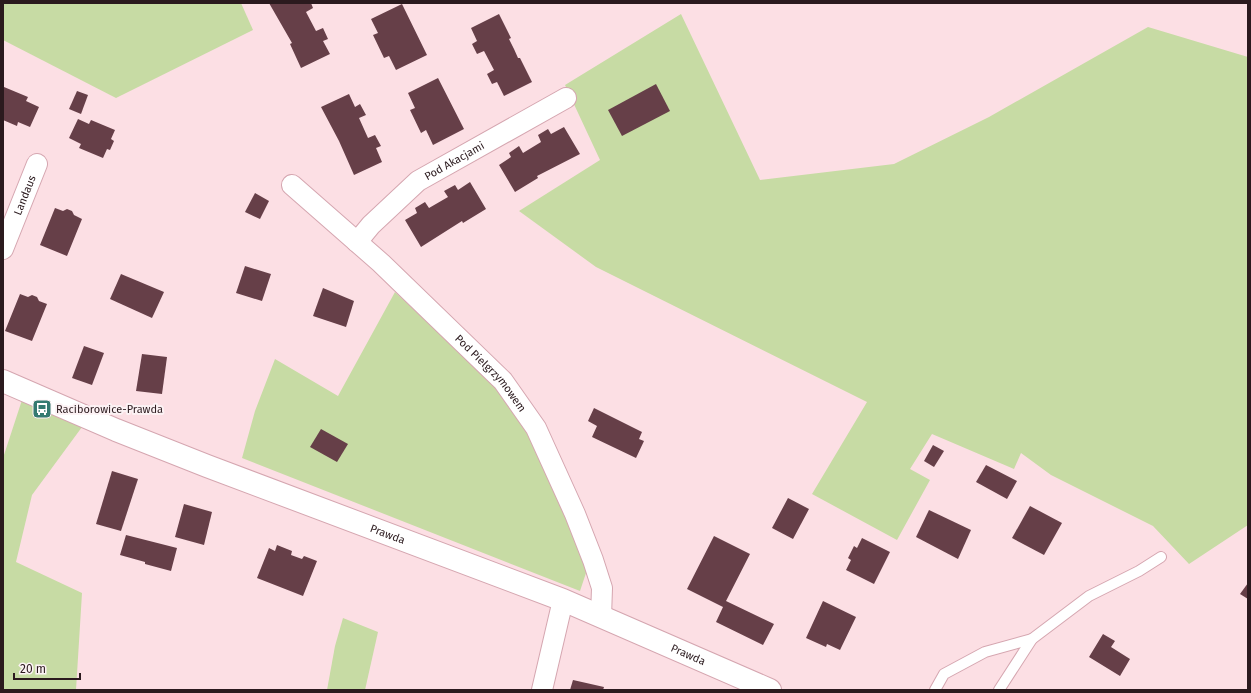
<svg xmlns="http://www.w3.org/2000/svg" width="1251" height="693" font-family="'Fira Sans',sans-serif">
	<rect width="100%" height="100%" fill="#fcdfe4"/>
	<g fill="#c7dba4">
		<polygon points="3,3 241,3 253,30 116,98 3,40"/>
		<polygon points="681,14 760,180 894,164 989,117 1148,27 1248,57 1248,525 1189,564 1153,526 1051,475 1021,453 1014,469 932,434 910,469 930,480 897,540 812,494 867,402 596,267 519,211 600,160 565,85"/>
		<polygon points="395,292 487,377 536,442 587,570 580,591 242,458 255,411 275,359 338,396"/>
		<polygon points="22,400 82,427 32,495 16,562 82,593 76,690 3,690 3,458"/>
		<polygon points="343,618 378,632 365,690 327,690 335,646"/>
	</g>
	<g fill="#663f48">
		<polygon points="269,3 311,3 313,8 306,12 316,31 323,28 328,39 323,41 330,54 301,68 290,44 292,43"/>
		<polygon points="402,4 427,55 396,70 389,56 384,58 373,35 378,33 371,19"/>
		<polygon points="499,14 511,38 509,39 514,49 518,58 520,58 532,82 504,96 497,82 492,84 487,74 494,70 484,51 477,54 472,44 477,41 471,28"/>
		<polygon points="438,78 464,129 433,145 426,130 421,133 410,110 415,108 408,93"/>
		<polygon points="656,84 670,111 622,136 608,110"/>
		<polygon points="4,87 28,97 26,101 39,107 30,127 18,122 17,126 3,120"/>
		<polygon points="77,91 88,95 81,114 69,109"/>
		<polygon points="349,94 355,107 360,104 366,115 359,118 368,138 375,135 381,146 376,148 382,162 354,175 339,141 321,107"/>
		<polygon points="78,119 89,124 91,120 115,130 111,139 114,141 110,150 107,149 103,158 79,148 81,144 69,138"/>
		<polygon points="564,127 580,154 537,176 538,178 515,192 499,165 511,157 509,153 519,146 523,153 541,142 538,135 548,129 551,134"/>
		<polygon points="470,182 486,209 463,223 462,221 421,247 405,220 417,213 415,208 425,202 429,208 448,197 444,191 455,185 458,190"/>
		<polygon points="255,193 269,201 260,219 245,212"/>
		<polygon points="55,208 63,211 67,209 72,211 74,215 82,219 67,256 40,245"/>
		<polygon points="245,266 271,274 262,301 236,293"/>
		<polygon points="121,274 164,292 152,318 110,299"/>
		<polygon points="323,288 354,301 346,327 313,316"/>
		<polygon points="20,294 28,297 32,295 37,297 39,301 47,304 32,341 5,331"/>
		<polygon points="84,346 104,353 92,385 72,378"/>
		<polygon points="142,354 167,357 162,394 136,391"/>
		<polygon points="594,408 642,432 639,439 644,441 636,458 592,437 597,426 588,421"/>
		<polygon points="321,429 348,444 337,462 310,447"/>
		<polygon points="933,445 944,451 934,467 924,461"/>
		<polygon points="986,465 1017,481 1007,499 976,482"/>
		<polygon points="112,471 138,479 121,531 96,524"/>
		<polygon points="788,498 809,509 793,539 772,528"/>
		<polygon points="184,504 212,512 204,545 175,537"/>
		<polygon points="1030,506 1062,523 1044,555 1012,538"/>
		<polygon points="929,510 971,530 958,559 916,537"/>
		<polygon points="126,535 177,548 171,571 145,564 145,562 120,555"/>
		<polygon points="714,536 750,554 726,601 774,624 763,645 716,622 723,607 687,589"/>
		<polygon points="862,538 890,552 874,584 846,570 851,560 848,558 854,546 857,548"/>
		<polygon points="277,545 292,551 291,555 302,559 304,556 317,561 303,596 257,578 269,548 275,551"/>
		<polygon points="1248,583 1248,599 1240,594"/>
		<polygon points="823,601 856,617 840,650 827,644 826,647 806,638"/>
		<polygon points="1103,634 1115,641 1111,647 1130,659 1120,676 1089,657"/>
		<polygon points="573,680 604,687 603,690 570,690"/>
	</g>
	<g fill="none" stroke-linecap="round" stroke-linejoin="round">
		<defs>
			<g id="service">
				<polyline points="935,690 944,674 985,652 1032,639"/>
				<polyline points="999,690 1032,639 1089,596 1139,571 1161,557"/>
			</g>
			<g id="minor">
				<path id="s1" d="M 292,185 L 381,263 L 503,381 L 536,428 L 575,514 L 593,560 L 602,588 L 601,617"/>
				<path id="s2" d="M 357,242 L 371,225 L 418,181 L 566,98"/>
				<path id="s3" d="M 3,249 L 37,164"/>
				<polyline points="542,690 563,600"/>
			</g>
			<g id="tertiary">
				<path id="s4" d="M 3,381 L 116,430 L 207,466 L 563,600 L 770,690"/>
			</g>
		</defs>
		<use href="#service" stroke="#d5a6b0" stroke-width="12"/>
		<use href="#minor" stroke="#d5a6b0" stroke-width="22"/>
		<use href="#tertiary" stroke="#d5a6b0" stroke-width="24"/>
		<use href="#service" stroke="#fff" stroke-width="10"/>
		<use href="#minor" stroke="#fff" stroke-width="20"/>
		<use href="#tertiary" stroke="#fff" stroke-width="22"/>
	</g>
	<defs>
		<symbol id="bus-square" viewBox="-11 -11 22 22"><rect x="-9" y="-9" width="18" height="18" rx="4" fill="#347a71" stroke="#fcf2f4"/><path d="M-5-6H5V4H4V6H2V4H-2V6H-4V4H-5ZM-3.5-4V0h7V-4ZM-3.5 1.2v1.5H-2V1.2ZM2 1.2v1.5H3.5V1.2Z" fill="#fff"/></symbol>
	</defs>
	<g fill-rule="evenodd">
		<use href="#bus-square" x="31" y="398" width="22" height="22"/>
	</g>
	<g text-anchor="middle" stroke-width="4" stroke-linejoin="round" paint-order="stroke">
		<g font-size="11" fill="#2b1a1e" stroke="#fcf2f4">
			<text dy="4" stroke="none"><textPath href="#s2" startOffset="128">Pod Akacjami</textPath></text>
			<text dy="4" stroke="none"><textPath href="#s3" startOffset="58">Landaus</textPath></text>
			<text dy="4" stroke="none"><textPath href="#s1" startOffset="274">Pod Pielgrzymowem</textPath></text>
			<text dy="4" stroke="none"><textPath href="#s4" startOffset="414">Prawda</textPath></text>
			<text dy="4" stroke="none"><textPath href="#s4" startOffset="738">Prawda</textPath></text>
		</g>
		<g font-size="11" fill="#2b1a1e" stroke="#fcf2f4" text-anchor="start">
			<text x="56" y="413">Raciborowice-Prawda</text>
		</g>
	</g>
	<rect width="1251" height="693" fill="none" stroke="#2b1a1e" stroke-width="8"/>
	<path d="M14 673v6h66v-6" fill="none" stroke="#2b1a1e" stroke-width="2"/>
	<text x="20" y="673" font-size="12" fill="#2b1a1e" stroke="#fcf2f4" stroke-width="3" paint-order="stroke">20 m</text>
</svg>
